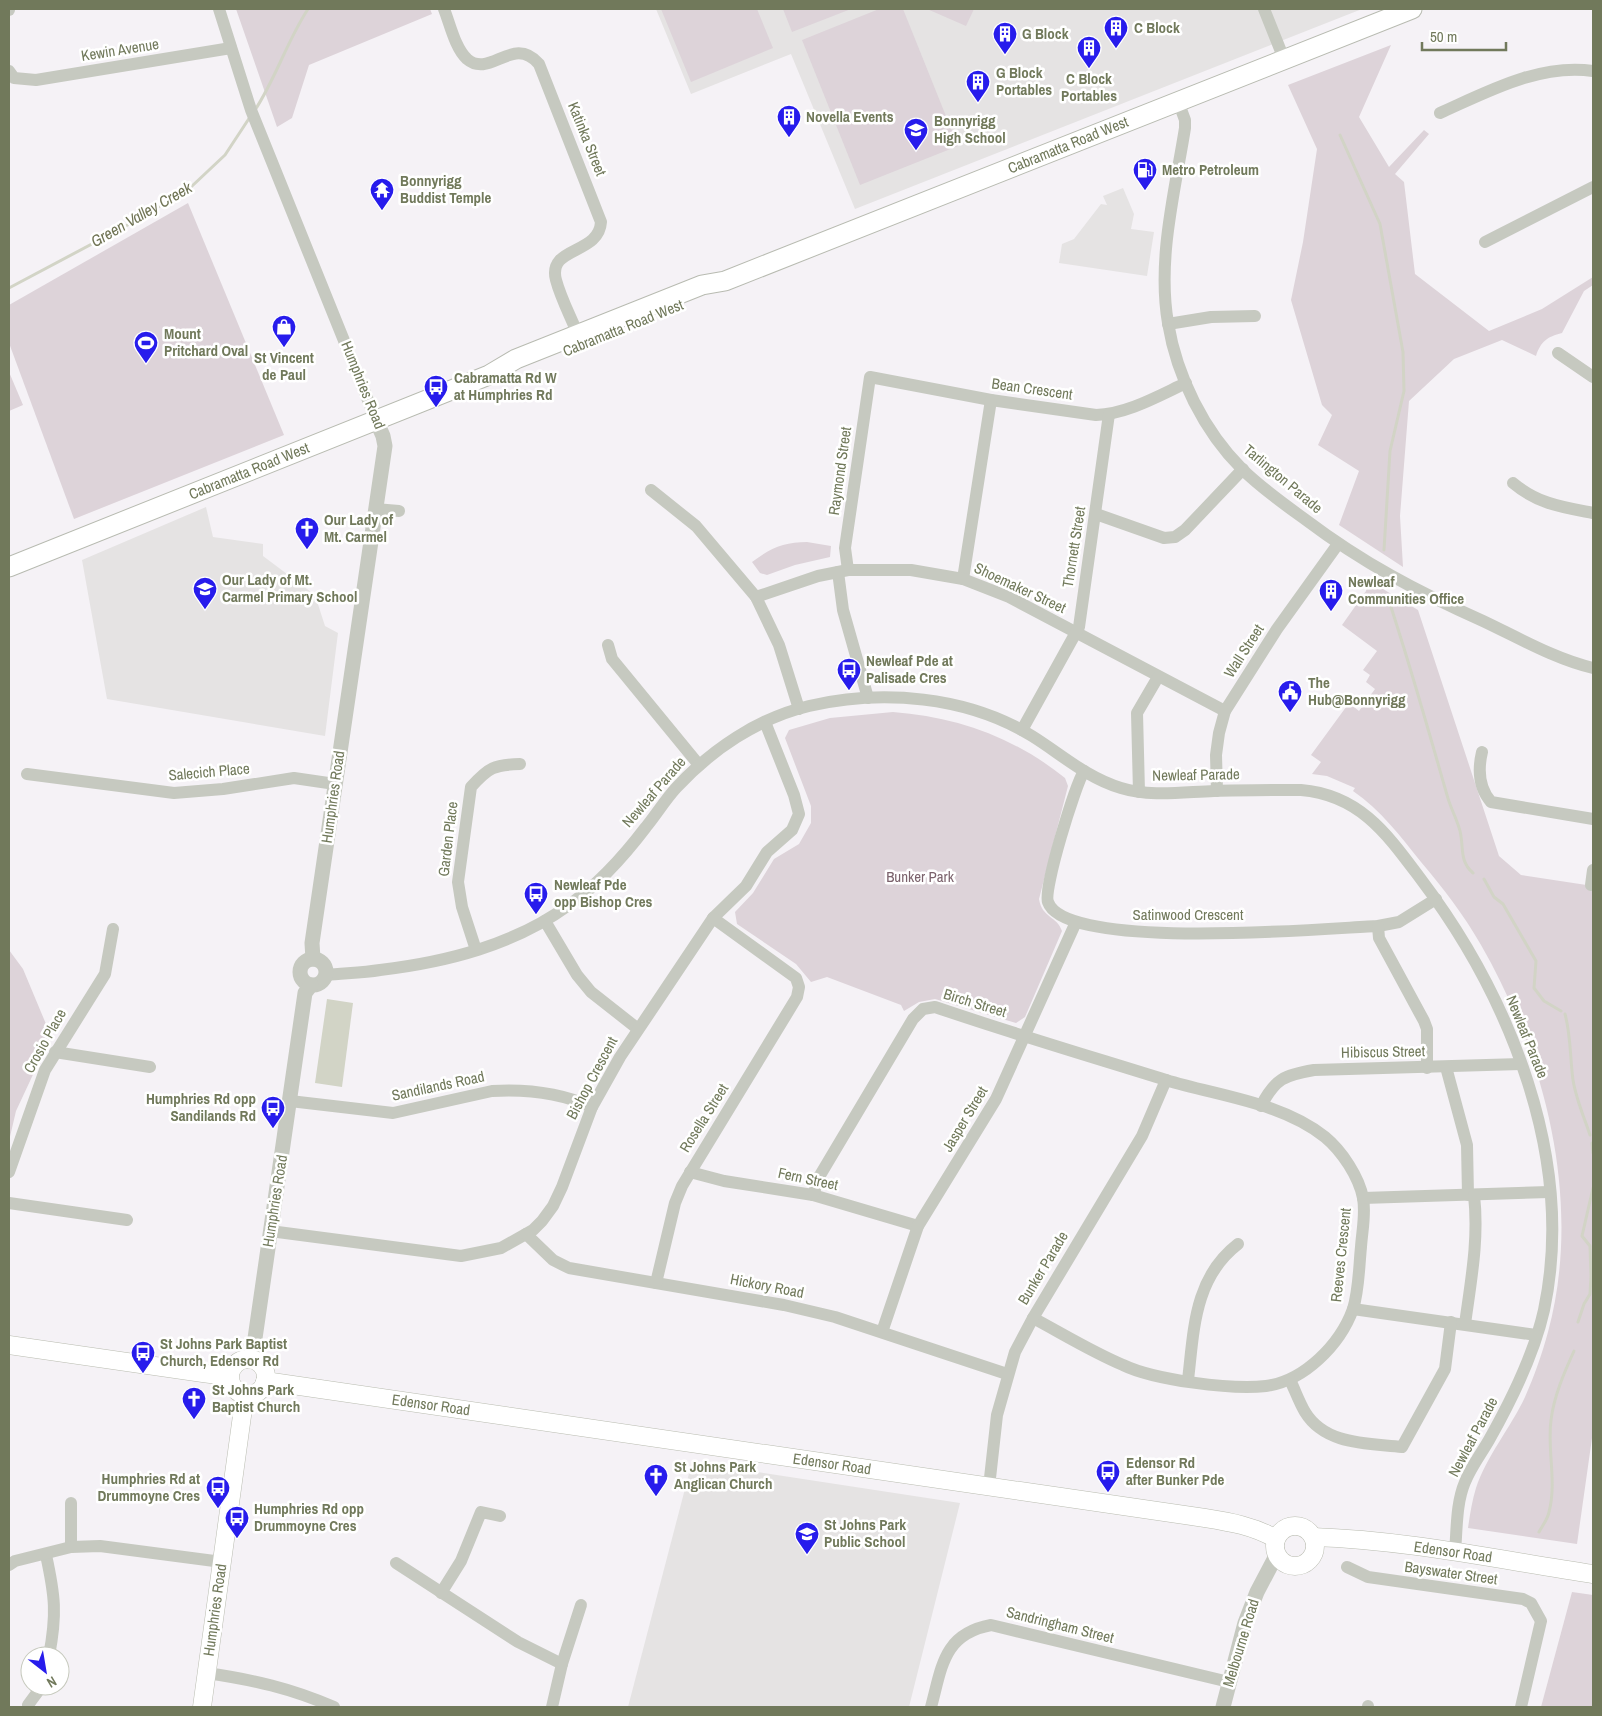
<svg xmlns="http://www.w3.org/2000/svg" width="1602" height="1716" font-family="'Archivo Narrow',sans-serif">
	<rect width="100%" height="100%" fill="#f5f2f6"/>
	<g fill="#e5e3e3">
		<polygon points="656,9 1362,9 855,209 791,54 691,94"/>
		<polygon points="1123,188 1134,214 1131,229 1154,232 1147,276 1059,263 1062,244 1074,239 1101,204 1107,205 1103,196"/>
		<polygon points="206,507 213,537 263,544 263,556 315,595 325,626 338,633 325,736 107,699 82,560"/>
		<polygon points="692,1462 960,1503 909,1707 628,1707"/>
	</g>
	<g fill="#ddd3d9">
		<polygon points="236,9 430,9 432,14 309,65 292,118 277,127"/>
		<polygon points="661,9 757,9 773,48 691,82"/>
		<polygon points="783,9 851,9 792,32"/>
		<polygon points="879,9 903,9 958,146 860,185 802,40"/>
		<polygon points="927,9 974,9 966,26"/>
		<path d="M 1391,45 L 1359,117 L 1389,167 L 1424,130 L 1429,134 L 1395,174 L 1404,182 L 1415,274 L 1489,331 L 1542,309 L 1593,277 L 1593,285 L 1584,291 L 1562,333 C 1547,337 1541,341 1536,356 L 1502,340 L 1454,359 L 1409,401 L 1400,516 L 1403,567 L 1339,525 L 1359,471 L 1318,445 L 1332,415 L 1322,405 L 1291,300 L 1303,242 L 1317,149 L 1288,85 Z"/>
		<polygon points="188,203 284,435 74,519 9,343 9,305"/>
		<polygon points="9,372 23,405 9,411"/>
		<path d="M 807,542 L 831,546 L 830,557 L 795,565 L 767,575 L 760,573 L 752,562 C 770,548 785,542 807,542 Z"/>
		<path d="M 1368,580 L 1418,610 L 1499,856 L 1521,875 L 1593,886 L 1593,1431 L 1577,1544 L 1468,1528 C 1470,1514 1472,1501 1476,1488 C 1486,1457 1511,1427 1525,1397 C 1534,1377 1542,1354 1548,1332 C 1583,1203 1546,1058 1481,945 C 1464,915 1443,888 1421,862 C 1400,836 1381,810 1353,791 L 1355,788 L 1327,776 L 1312,774 L 1321,762 L 1311,755 L 1349,703 L 1359,711 L 1375,689 L 1366,682 L 1370,675 L 1363,670 L 1377,651 L 1342,625 L 1366,591 Z"/>
		<path d="M 893,712 C 957,717 1014,737 1065,778 L 1068,786 L 1039,899 C 1042,918 1057,916 1062,931 L 1025,1017 L 1016,1023 L 935,999 L 919,1002 L 904,1011 L 901,1005 L 827,977 L 811,982 L 796,964 L 737,924 L 735,912 L 753,893 L 774,859 L 799,844 L 811,823 L 811,806 L 785,738 L 789,730 L 830,718 Z"/>
		<polygon points="9,950 23,969 51,1036 16,1111 9,1141"/>
		<polygon points="1572,1592 1593,1595 1593,1707 1541,1707"/>
	</g>
	<polygon fill="#d2d4c6" points="327,999 353,1003 342,1087 315,1083"/>
	<g fill="none" stroke-linecap="round" stroke-linejoin="round">
		<g stroke="#d2d4c6" stroke-width="3">
			<path d="M 255,110 C 276,78 287,41 308,9"/>
			<polyline points="1340,135 1380,224 1403,352 1404,391 1390,451 1384,550"/>
			<polyline points="9,288 137,220 191,187 225,155 250,117"/>
			<path d="M 1388,598 C 1410,664 1428,729 1447,795 C 1450,807 1457,819 1460,831 C 1464,847 1459,861 1473,873"/>
			<polyline points="1484,879 1494,897 1503,904 1536,961 1534,988 1544,1001 1561,1011"/>
			<path d="M 1565,1014 C 1571,1036 1570,1058 1573,1080 C 1576,1099 1584,1117 1590,1135"/>
			<polyline points="1592,1143 1593,1153"/>
			<polyline points="1578,1322 1584,1304 1590,1294 1591,1276 1590,1246 1582,1236 1593,1188"/>
			<path d="M 1539,1532 C 1542,1526 1548,1519 1549,1512 C 1557,1482 1547,1450 1551,1420 C 1554,1396 1564,1373 1574,1351"/>
		</g>
		<defs>
			<g id="secondary">
				<polyline points="9,1345 203,1373 218,1375 230,1373"/>
				<circle cx="248" cy="1377" r="18"/>
				<path d="M 265,1381 L 1205,1518 C 1230,1522 1254,1526 1276,1539"/>
				<circle cx="1295" cy="1546" r="20"/>
				<path d="M 1313,1537 C 1407,1540 1500,1560 1593,1574"/>
				<polyline points="202,1707 245,1394"/>
			</g>
			<polyline id="primary" points="9,567 489,375 516,359 702,285 725,281 1412,9"/>
		</defs>
		<use href="#secondary" stroke="#b9bcb0" stroke-width="19"/>
		<use href="#primary" stroke="#b8bbb1" stroke-width="21"/>
		<g stroke="#c6c9c0" stroke-width="12">
			<polyline points="219,9 251,110 376,420"/>
			<path d="M 444,9 C 450,24 455,48 467,59 C 490,79 513,34 539,64 L 601,222 C 599,255 547,246 556,280 C 561,299 571,317 578,335"/>
			<polyline points="1264,9 1284,59"/>
			<polyline points="9,10 9,9"/>
			<polyline points="9,71 14,78 36,80 231,48"/>
			<path d="M 1178,101 L 1185,120 L 1185,128 C 1175,191 1157,259 1168,323 C 1177,377 1204,431 1242,469 C 1261,488 1284,504 1306,520 C 1363,563 1418,592 1483,621 C 1519,638 1555,659 1593,668"/>
			<path d="M 1440,113 C 1487,92 1540,63 1593,71"/>
			<polyline points="1485,242 1593,187"/>
			<polyline points="1168,324 1211,317 1255,316"/>
			<polyline points="1558,353 1593,377"/>
			<path d="M 1513,483 C 1538,504 1562,507 1593,513"/>
			<polyline points="651,490 696,526 756,597 779,645 799,709"/>
			<polyline points="375,509 399,511"/>
			<polyline points="1096,514 1164,538 1175,537 1185,530 1243,469"/>
			<path d="M 848,570 L 845,548 L 870,377 L 991,400 L 1096,415 C 1127,414 1158,396 1186,383"/>
			<polyline points="838,572 843,610 868,698"/>
			<polyline points="963,579 991,400"/>
			<polyline points="756,597 818,576 848,570 911,570 963,579 1009,597 1225,711"/>
			<polyline points="608,645 612,659 699,765"/>
			<polyline points="1022,730 1079,627 1109,414"/>
			<path d="M 1482,752 C 1478,769 1479,788 1491,802 L 1593,819"/>
			<path d="M 1084,771 C 1075,786 1043,889 1048,902 C 1065,952 1329,928 1378,926 L 1399,922 L 1436,899"/>
			<polyline points="27,774 174,793 223,789 294,778 335,784"/>
			<polyline points="1217,791 1216,755 1219,733 1225,711 1277,629 1338,544"/>
			<polyline points="1139,792 1137,713 1158,677"/>
			<polyline points="1591,885 1593,870"/>
			<polyline points="545,921 577,975 591,992 638,1029"/>
			<polyline points="1378,926 1379,938 1424,1021 1427,1029 1427,1068"/>
			<path d="M 476,950 L 462,907 L 458,882 L 471,787 C 489,767 494,765 520,764"/>
			<path d="M 326,975 C 344,973 362,973 380,970 C 447,962 514,945 569,905 C 599,884 624,856 646,827 C 656,815 665,800 676,788 C 711,750 758,718 809,706 C 882,689 967,696 1032,736 C 1061,754 1087,778 1121,788 C 1150,797 1183,792 1214,791 C 1243,790 1272,790 1301,790 C 1360,795 1387,834 1420,878 C 1510,997 1576,1159 1544,1310 C 1534,1355 1511,1401 1489,1440 C 1481,1454 1471,1467 1465,1482 C 1456,1503 1457,1529 1455,1552"/>
			<polyline points="55,1052 150,1067"/>
			<polyline points="1446,1067 1467,1145 1468,1195"/>
			<path d="M 290,1101 L 393,1113 L 492,1091 C 525,1089 561,1093 592,1107"/>
			<path d="M 1261,1106 C 1275,1079 1284,1075 1314,1070 L 1521,1064"/>
			<polyline points="9,1172 45,1070 105,974 113,929"/>
			<polyline points="690,1172 724,1181 813,1195 918,1226"/>
			<path d="M 813,1195 L 819,1177 L 913,1019 L 923,1009 L 935,1007 C 1011,1033 1089,1056 1166,1080 C 1218,1096 1281,1102 1325,1137 C 1342,1151 1359,1177 1363,1198 C 1366,1214 1362,1231 1361,1247 C 1359,1266 1359,1290 1353,1309 C 1340,1345 1304,1381 1266,1386 C 1232,1390 1154,1380 1123,1365 C 1092,1352 1063,1334 1033,1318"/>
			<polyline points="1363,1198 1549,1192"/>
			<polyline points="9,1203 127,1220"/>
			<polyline points="270,1231 461,1256 501,1248 533,1230 542,1221 553,1206 562,1187 592,1107 620,1057 713,918 746,886 767,852 792,830 799,814 794,795 765,722"/>
			<polyline points="526,1234 553,1260 569,1268 784,1305 835,1317 1007,1374"/>
			<polyline points="656,1283 675,1203 682,1186 797,997 799,987 796,978 713,918"/>
			<polyline points="1353,1309 1536,1335"/>
			<path d="M 1465,1324 C 1471,1280 1479,1239 1474,1195"/>
			<polyline points="882,1332 918,1226 996,1099 1076,922"/>
			<path d="M 1188,1380 C 1194,1329 1194,1278 1238,1244"/>
			<path d="M 1290,1380 C 1295,1390 1299,1402 1305,1412 C 1325,1445 1367,1443 1402,1447 L 1445,1369 L 1451,1322"/>
			<polyline points="989,1487 997,1415 1015,1352 1033,1318 1142,1136 1166,1080"/>
			<polyline points="71,1503 71,1547"/>
			<path d="M 46,1555 C 55,1596 57,1614 49,1656"/>
			<polyline points="396,1563 518,1642 562,1664"/>
			<polyline points="9,1565 15,1561 71,1547 100,1546 222,1562"/>
			<polyline points="1347,1567 1368,1577 1523,1599 1531,1603 1541,1621 1521,1707"/>
			<polyline points="441,1593 461,1561 481,1512 500,1516"/>
			<path d="M 207,1673 C 254,1680 290,1688 334,1707"/>
			<polyline points="28,1705 42,1686"/>
			<polyline points="552,1707 562,1664 581,1605"/>
			<path d="M 931,1707 C 942,1667 943,1634 991,1625 L 1229,1682"/>
			<polyline points="1368,1707 1368,1706"/>
		</g>
		<g stroke="#c6c9c0" stroke-width="15">
			<circle cx="313" cy="972" r="13"/>
			<polyline points="313,959 312,943 385,446 383,436 376,420"/>
			<polyline points="252,1359 305,993 311,985"/>
			<polyline points="1223,1707 1245,1623 1257,1592 1277,1554"/>
		</g>
		<use href="#secondary" stroke="#fff" stroke-width="18"/>
		<use href="#primary" stroke="#fff" stroke-width="19"/>
	</g>
	<defs>
		<symbol id="building-pin" viewBox="-11 -11 22 30"><path d="M0 17L-7.5 6A9.5 9.5 0 1 1 7.5 6Z" fill="#271cec" stroke="#fff"/><path d="M-4-6H4V6H1V3H-1V6H-4ZM-2.5-4.3h1.7v1.8h-1.7ZM.8-4.3h1.7v1.8H.8ZM-2.5-1h1.7V.8h-1.7ZM.8-1h1.7V.8H.8Z" fill="#fff"/></symbol>
		<symbol id="school-pin" viewBox="-11 -11 22 30"><path d="M0 17L-7.5 6A9.5 9.5 0 1 1 7.5 6Z" fill="#271cec" stroke="#fff"/><path d="M0-5L7-2L0 1L-7-2ZM-4 1L0 2.5L4 1V4Q0 6-4 4Z" fill="#fff"/></symbol>
		<symbol id="fuel-pin" viewBox="-11 -11 22 30"><path d="M0 17L-7.5 6A9.5 9.5 0 1 1 7.5 6Z" fill="#271cec" stroke="#fff"/><path d="M-5.5-6h7V0h2V4h1.3V-2.5L3-4.5l.8-.8L6-3V5H2.5V1h-1V6h-7ZM-4.2-4.7v3.2H.2V-4.7Z" fill="#fff"/></symbol>
		<symbol id="temple-pin" viewBox="-11 -11 22 30"><path d="M0 17L-7.5 6A9.5 9.5 0 1 1 7.5 6Z" fill="#271cec" stroke="#fff"/><path d="M0-6L5-2H3V0L6.5 2.5H4V6H1.5V3h-3V6H-4V2.5H-6.5L-3 0V-2H-5Z" fill="#fff"/></symbol>
		<symbol id="shop-pin" viewBox="-11 -11 22 30"><path d="M0 17L-7.5 6A9.5 9.5 0 1 1 7.5 6Z" fill="#271cec" stroke="#fff"/><path d="M-5-2.5h2.3a2.7 3.5 0 0 1 5.4 0H5L5.5 6h-11ZM-1.5-2.5h3a1.5 2.3 0 0 0-3 0Z" fill="#fff"/></symbol>
		<symbol id="stadium-pin" viewBox="-11 -11 22 30"><path d="M0 17L-7.5 6A9.5 9.5 0 1 1 7.5 6Z" fill="#271cec" stroke="#fff"/><path d="M0-5a6.5 5 0 1 0 0 10a6.5 5 0 1 0 0-10ZM-3.5-1.8h7v3.6h-7Z" fill="#fff"/></symbol>
		<symbol id="bus-pin" viewBox="-11 -11 22 30"><path d="M0 17L-7.5 6A9.5 9.5 0 1 1 7.5 6Z" fill="#271cec" stroke="#fff"/><path d="M-5-6H5V4H4V6H2V4H-2V6H-4V4H-5ZM-3.5-4V0h7V-4ZM-3.5 1.2v1.5H-2V1.2ZM2 1.2v1.5H3.5V1.2Z" fill="#fff"/></symbol>
		<symbol id="church-pin" viewBox="-11 -11 22 30"><path d="M0 17L-7.5 6A9.5 9.5 0 1 1 7.5 6Z" fill="#271cec" stroke="#fff"/><path d="M-1.2-6h2.4v3.5h3.3v2.4h-3.3V6h-2.4V-.1h-3.3v-2.4h3.3Z" fill="#fff"/></symbol>
		<symbol id="civic-pin" viewBox="-11 -11 22 30"><path d="M0 17L-7.5 6A9.5 9.5 0 1 1 7.5 6Z" fill="#271cec" stroke="#fff"/><path d="M-.6-6.5H3V-4.5H.6V-3L4-1V1h2V6H-6V1h2V-1L-.6-3ZM-1.2 2.5V6h2.4V2.5Z" fill="#fff"/></symbol>
	</defs>
	<g fill-rule="evenodd">
		<use href="#building-pin" x="1102" y="14" width="28" height="38"/>
		<use href="#building-pin" x="991" y="20" width="28" height="38"/>
		<use href="#building-pin" x="1075" y="34" width="28" height="38"/>
		<use href="#building-pin" x="964" y="68" width="28" height="38"/>
		<use href="#building-pin" x="775" y="103" width="28" height="38"/>
		<use href="#school-pin" x="902" y="116" width="28" height="38"/>
		<use href="#fuel-pin" x="1131" y="156" width="28" height="38"/>
		<use href="#temple-pin" x="368" y="176" width="28" height="38"/>
		<use href="#shop-pin" x="270" y="313" width="28" height="38"/>
		<use href="#stadium-pin" x="132" y="329" width="28" height="38"/>
		<use href="#bus-pin" x="422" y="373" width="28" height="38"/>
		<use href="#church-pin" x="293" y="515" width="28" height="38"/>
		<use href="#school-pin" x="191" y="575" width="28" height="38"/>
		<use href="#building-pin" x="1317" y="577" width="28" height="38"/>
		<use href="#bus-pin" x="835" y="656" width="28" height="38"/>
		<use href="#civic-pin" x="1276" y="678" width="28" height="38"/>
		<use href="#bus-pin" x="522" y="880" width="28" height="38"/>
		<use href="#bus-pin" x="259" y="1094" width="28" height="38"/>
		<use href="#bus-pin" x="129" y="1339" width="28" height="38"/>
		<use href="#church-pin" x="180" y="1385" width="28" height="38"/>
		<use href="#bus-pin" x="1094" y="1458" width="28" height="38"/>
		<use href="#church-pin" x="642" y="1462" width="28" height="38"/>
		<use href="#bus-pin" x="204" y="1474" width="28" height="38"/>
		<use href="#bus-pin" x="223" y="1504" width="28" height="38"/>
		<use href="#school-pin" x="793" y="1520" width="28" height="38"/>
	</g>
	<g text-anchor="middle" stroke-width="5" stroke-linejoin="round" paint-order="stroke">
		<g font-size="15" font-weight="bold" fill="#71795b" stroke="#fff" text-anchor="start">
			<text x="1134" y="33">C Block</text>
			<text x="1022" y="39">G Block</text>
			<text x="996" y="78">G Block<tspan x="996" dy="17">Portables</tspan></text>
			<text x="1089" y="84" text-anchor="middle">C Block<tspan x="1089" dy="17">Portables</tspan></text>
			<text x="806" y="122">Novella Events</text>
			<text x="934" y="126">Bonnyrigg<tspan x="934" dy="17">High School</tspan></text>
			<text x="1162" y="175">Metro Petroleum</text>
			<text x="400" y="186">Bonnyrigg<tspan x="400" dy="17">Buddist Temple</tspan></text>
			<text x="164" y="339">Mount<tspan x="164" dy="17">Pritchard Oval</tspan></text>
			<text x="284" y="363" text-anchor="middle">St Vincent<tspan x="284" dy="17">de Paul</tspan></text>
			<text x="454" y="383">Cabramatta Rd W<tspan x="454" dy="17">at Humphries Rd</tspan></text>
			<text x="324" y="525">Our Lady of<tspan x="324" dy="17">Mt. Carmel</tspan></text>
			<text x="222" y="585">Our Lady of Mt.<tspan x="222" dy="17">Carmel Primary School</tspan></text>
			<text x="1348" y="587">Newleaf<tspan x="1348" dy="17">Communities Office</tspan></text>
			<text x="866" y="666">Newleaf Pde at<tspan x="866" dy="17">Palisade Cres</tspan></text>
			<text x="1308" y="688">The<tspan x="1308" dy="17">Hub@Bonnyrigg</tspan></text>
			<text x="554" y="890">Newleaf Pde<tspan x="554" dy="17">opp Bishop Cres</tspan></text>
			<text x="256" y="1104" text-anchor="end">Humphries Rd opp<tspan x="256" dy="17">Sandilands Rd</tspan></text>
			<text x="160" y="1349">St Johns Park Baptist<tspan x="160" dy="17">Church, Edensor Rd</tspan></text>
			<text x="212" y="1395">St Johns Park<tspan x="212" dy="17">Baptist Church</tspan></text>
			<text x="1126" y="1468">Edensor Rd<tspan x="1126" dy="17">after Bunker Pde</tspan></text>
			<text x="674" y="1472">St Johns Park<tspan x="674" dy="17">Anglican Church</tspan></text>
			<text x="200" y="1484" text-anchor="end">Humphries Rd at<tspan x="200" dy="17">Drummoyne Cres</tspan></text>
			<text x="254" y="1514">Humphries Rd opp<tspan x="254" dy="17">Drummoyne Cres</tspan></text>
			<text x="824" y="1530">St Johns Park<tspan x="824" dy="17">Public School</tspan></text>
		</g>
		<g font-size="15" fill="#71795b" stroke="#fff">
			<text transform="translate(120 50) rotate(-9)" y="5">Kewin Avenue</text>
			<text transform="translate(587 139) rotate(68)" y="5">Katinka Street</text>
			<text transform="translate(1068 145) rotate(-22)" y="5">Cabramatta Road West</text>
			<text transform="translate(623 328) rotate(-22)" y="5">Cabramatta Road West</text>
			<text transform="translate(363 385) rotate(68)" y="5">Humphries Road</text>
			<text transform="translate(1032 389) rotate(8)" y="5">Bean Crescent</text>
			<text transform="translate(249 471) rotate(-22)" y="5">Cabramatta Road West</text>
			<text transform="translate(840 471) rotate(-82)" y="5">Raymond Street</text>
			<text transform="translate(1283 479) rotate(40)" y="5">Tarlington Parade</text>
			<text transform="translate(1074 547) rotate(-81)" y="5">Thornett Street</text>
			<text transform="translate(1020 588) rotate(25)" y="5">Shoemaker Street</text>
			<text transform="translate(1244 651) rotate(-57)" y="5">Wall Street</text>
			<text transform="translate(209 772) rotate(-5)" y="5">Salecich Place</text>
			<text transform="translate(1196 775) rotate(-1)" y="5">Newleaf Parade</text>
			<text transform="translate(654 792) rotate(-49)" y="5">Newleaf Parade</text>
			<text transform="translate(333 797) rotate(-82)" y="5">Humphries Road</text>
			<text transform="translate(448 839) rotate(-83)" y="5">Garden Place</text>
			<text x="1188" y="920">Satinwood Crescent</text>
			<text transform="translate(975 1003) rotate(17)" y="5">Birch Street</text>
			<text transform="translate(1527 1037) rotate(68)" y="5">Newleaf Parade</text>
			<text transform="translate(45 1041) rotate(-61)" y="5">Crosio Place</text>
			<text transform="translate(1383 1052) rotate(-1)" y="5">Hibiscus Street</text>
			<text transform="translate(592 1078) rotate(-62)" y="5">Bishop Crescent</text>
			<text transform="translate(438 1086) rotate(-12)" y="5">Sandilands Road</text>
			<text transform="translate(704 1118) rotate(-58)" y="5">Rosella Street</text>
			<text transform="translate(965 1119) rotate(-59)" y="5">Jasper Street</text>
			<text transform="translate(808 1179) rotate(12)" y="5">Fern Street</text>
			<text transform="translate(275 1201) rotate(-81)" y="5">Humphries Road</text>
			<text transform="translate(1341 1255) rotate(-84)" y="5">Reeves Crescent</text>
			<text transform="translate(1043 1268) rotate(-59)" y="5">Bunker Parade</text>
			<text transform="translate(767 1286) rotate(11)" y="5">Hickory Road</text>
			<text transform="translate(431 1405) rotate(8)" y="5">Edensor Road</text>
			<text transform="translate(1473 1437) rotate(-62)" y="5">Newleaf Parade</text>
			<text transform="translate(832 1464) rotate(8)" y="5">Edensor Road</text>
			<text transform="translate(1453 1552) rotate(8)" y="5">Edensor Road</text>
			<text transform="translate(1451 1573) rotate(8)" y="5">Bayswater Street</text>
			<text transform="translate(215 1610) rotate(-82)" y="5">Humphries Road</text>
			<text transform="translate(1060 1625) rotate(14)" y="5">Sandringham Street</text>
			<text transform="translate(1241 1643) rotate(-73)" y="5">Melbourne Road</text>
		</g>
		<g font-size="15" fill="#7b626c" stroke="#fff">
			<text x="920" y="882">Bunker Park</text>
		</g>
		<g font-size="16" font-style="italic" fill="#707455" stroke="#fff">
			<text transform="translate(141 214) rotate(-30)" y="6">Green Valley Creek</text>
		</g>
	</g>
	<rect width="1602" height="1716" fill="none" stroke="#71795b" stroke-width="20"/>
	<g transform="translate(45 1671) rotate(149)"><circle r="24" fill="#ffffff" stroke="#c6c9bd"/>
	<path d="M0-4L9 19L0 12L-9 19Z" fill="#271cec"/>
	<text y="-8" font-size="14" font-weight="bold" text-anchor="middle" fill="#71795b">N</text>
	</g>
	<path d="M1422 42v8h84v-8" fill="none" stroke="#71795b" stroke-width="2.5"/>
	<text x="1430" y="42" font-size="15" fill="#71795b" stroke="#ffffff" stroke-width="4" paint-order="stroke">50 m</text>
</svg>
